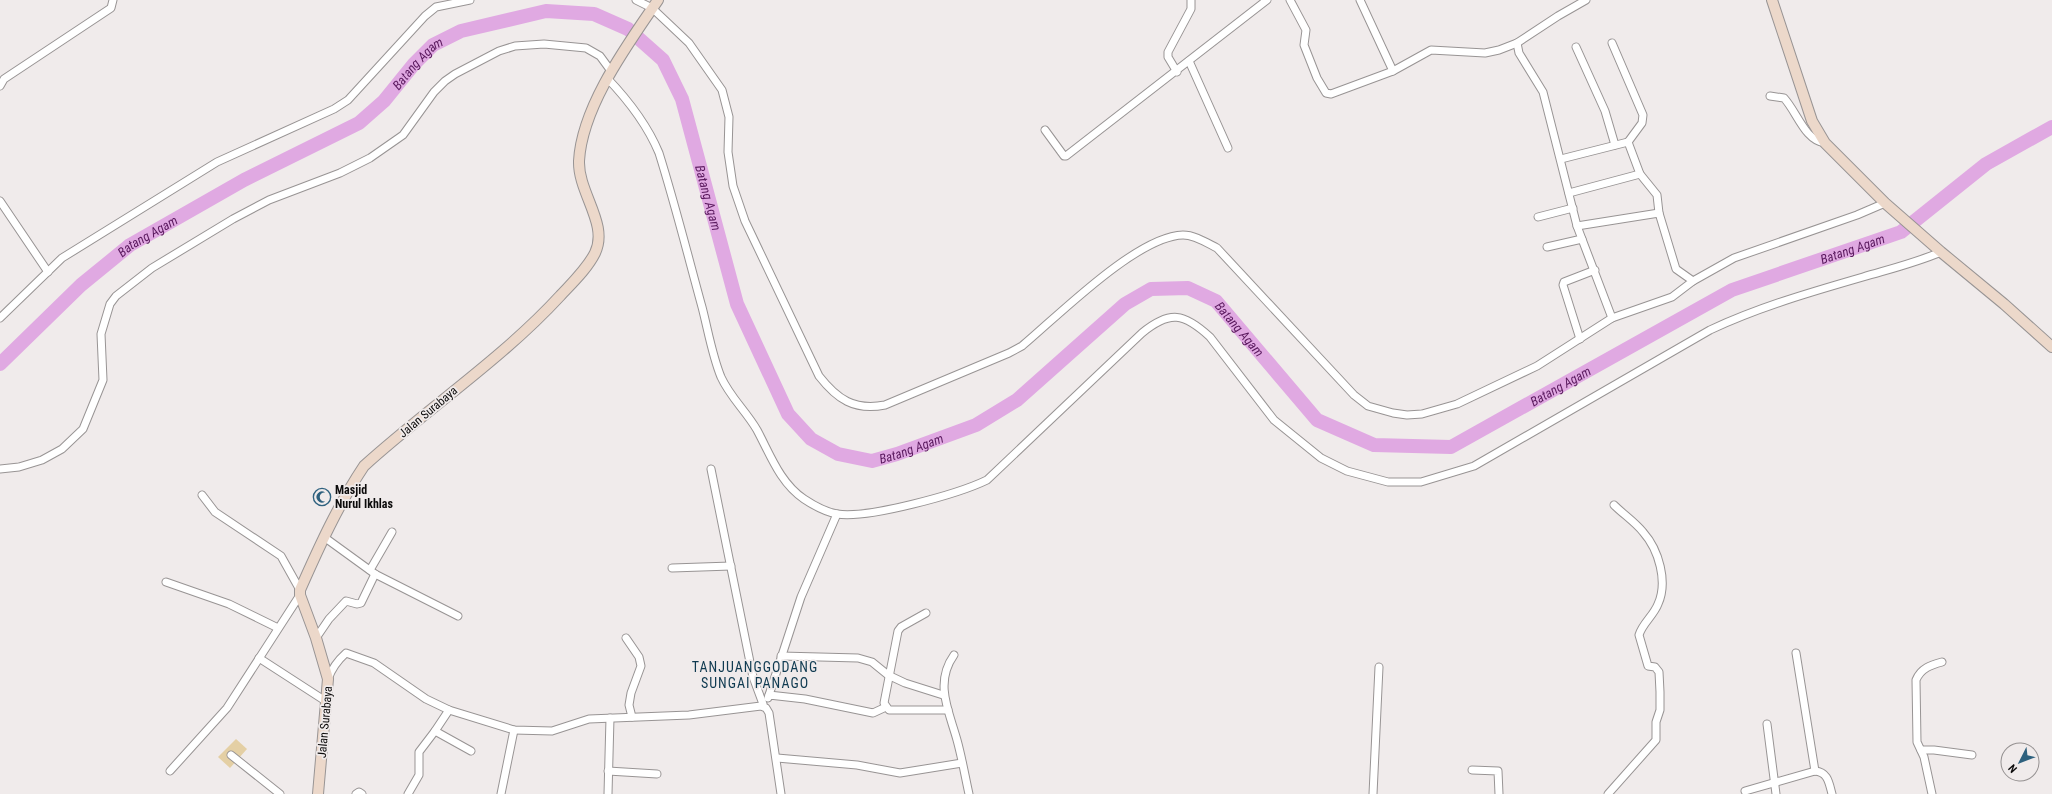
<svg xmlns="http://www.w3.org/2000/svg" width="2052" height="794" font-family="'Roboto Condensed',sans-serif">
	<rect width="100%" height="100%" fill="#f0ebeb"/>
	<polygon fill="#e4cfa4" points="236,739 247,749 230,768 218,757"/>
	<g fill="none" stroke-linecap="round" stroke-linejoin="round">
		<path stroke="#e0a9e2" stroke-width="14" id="s1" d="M 0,364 L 81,285 L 130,245 L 244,180 L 359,123 L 384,101 L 414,64 L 433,45 L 461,31 L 546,11 L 594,14 L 628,29 L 663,60 L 682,99 L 737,304 L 788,414 L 811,439 L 838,454 L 872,461 L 897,454 L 976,425 L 1017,400 L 1125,304 L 1151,289 L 1188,288 L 1216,301 L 1317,420 L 1374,445 L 1451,447 L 1732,290 L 1901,232 L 1986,164 L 2052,127"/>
		<defs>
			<g id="street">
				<path d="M 636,0 L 652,8 L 689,43 L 722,90 L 729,117 L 728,152 L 733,186 L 745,221 L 819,376 C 837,399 854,411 885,405 L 1009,353 L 1022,346 C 1058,316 1137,236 1183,235 C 1195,235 1207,243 1217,248 L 1354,395 L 1368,406 L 1393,413 L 1407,415 L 1422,414 L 1457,404 L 1537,366 L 1612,318 L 1672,297 L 1693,281 L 1676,269 L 1659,213 L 1577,226"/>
				<polyline points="1290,0 1306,30 1304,45 1317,78 1326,93 1331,94 1393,71 1431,50 1485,53 1499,50 1517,43 1558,16 1586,0"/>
				<polyline points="1360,0 1393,71"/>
				<polyline points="1517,43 1519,53 1543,92 1577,226 1612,318"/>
				<polyline points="1612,43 1643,115 1642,123 1628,142 1640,174 1657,195 1659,213"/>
				<polyline points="1576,47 1605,111 1615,145"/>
				<polyline points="1189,61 1228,148"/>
				<polyline points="1177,72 1168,57 1168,52 1191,9 1191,0"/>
				<path d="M 607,78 C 629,101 647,124 659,153 C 675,204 688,256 702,307 C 708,330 712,355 721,377 C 730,397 746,411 757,430 C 770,454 780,483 804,499 C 813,505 826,512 837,514 C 868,519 958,494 987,480 L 1142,333 C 1170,310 1184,313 1210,337 L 1274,420 L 1321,458 L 1347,471 L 1388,482 L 1421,482 L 1474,466 L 1710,330 C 1759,307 1811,292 1863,277 C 1890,269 1915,263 1941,252"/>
				<polyline points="0,86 4,79 111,8 113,0"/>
				<path d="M 1770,96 L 1784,98 C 1797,112 1805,141 1825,143"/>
				<polyline points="1045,130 1064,156 1066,156 1267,0"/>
				<polyline points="1561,159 1628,142"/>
				<polyline points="1569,193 1640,174"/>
				<polyline points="0,201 48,272"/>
				<polyline points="1538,217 1573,208"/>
				<polyline points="1547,247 1582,239"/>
				<polyline points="1693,281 1734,258 1857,215 1885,203"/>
				<polyline points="0,318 62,258 217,162 334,109 348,100 425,16 436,7 470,0"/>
				<polyline points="1580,339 1563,285 1564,282 1595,270"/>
				<polyline points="0,469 19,467 42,460 62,449 83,429 103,380 101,334 110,304 116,296 152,268 233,219 269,200 340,173 370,158 403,135 434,92 445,81 455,74 499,51 515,46 544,44 586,48 600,56 611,71"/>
				<polyline points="711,469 753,677 763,704"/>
				<polyline points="202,495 215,512 281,556 300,590"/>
				<polyline points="324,537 375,574 458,616"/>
				<polyline points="672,568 731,566"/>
				<polyline points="370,570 392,532"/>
				<polyline points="166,582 229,604 278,628"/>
				<polyline points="926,613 901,627 898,631 884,703 889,710 948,710"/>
				<polyline points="316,638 329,619 346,601 357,604 361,603 375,574"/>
				<polyline points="626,638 639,657 641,666 631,693 629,705 632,717"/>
				<polyline points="1796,653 1815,771"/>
				<path d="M 954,655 C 934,683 949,711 957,740 C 962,758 965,776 969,794"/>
				<polyline points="781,656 858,658 872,662 888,675 905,683 943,695"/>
				<polyline points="259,658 327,702"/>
				<path d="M 328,679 C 332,668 337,661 346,653 L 374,663 L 426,699 L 449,710 L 514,730 L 552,731 L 589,719 L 689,715 L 761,706 L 766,708 L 769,713 L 781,794"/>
				<polyline points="769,695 801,597 837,514"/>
				<polyline points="768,698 769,695 805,699 873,713 886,707"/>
				<polyline points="449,710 435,731 471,751"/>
				<polyline points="1767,724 1776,794"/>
				<polyline points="1921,750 1934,750 1972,755"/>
				<polyline points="231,755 280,794"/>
				<polyline points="777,758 857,765 900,773 962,763"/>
				<polyline points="1472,770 1498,771 1499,794"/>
				<polyline points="170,771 227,708 300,595"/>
				<polyline points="608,771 657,774"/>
				<path d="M 1745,791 L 1815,771 C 1828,772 1829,783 1832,794"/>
				<polyline points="356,794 359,792 362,794"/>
				<polyline points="408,794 419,775 419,752 435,731"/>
				<polyline points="501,794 514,730"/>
				<polyline points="608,794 610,718"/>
				<polyline points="1373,794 1379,667"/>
				<path d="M 1608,794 L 1656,740 L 1656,722 L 1660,710 L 1660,692 L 1659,672 L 1655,667 L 1648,666 L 1639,635 C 1642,624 1654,615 1658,604 C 1668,582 1659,550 1643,532 C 1635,522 1623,514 1614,505"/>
				<path d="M 1932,794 L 1924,757 L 1917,742 L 1916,680 C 1921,668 1931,665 1942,662"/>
			</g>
			<g id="secondary">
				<polyline points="1772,0 1812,121 1825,143 1885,203 1941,252 2004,304 2052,347"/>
				<path d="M 318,794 L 328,679 L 316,638 L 300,595 L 300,590 C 319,547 338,505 364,466 C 428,408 502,359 560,296 C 572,283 587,269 595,253 C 609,224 578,193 579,161 C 582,106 628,44 658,0"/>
			</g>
		</defs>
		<use href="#street" stroke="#989494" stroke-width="9"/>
		<use href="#secondary" stroke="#989494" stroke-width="12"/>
		<use href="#street" stroke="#fff" stroke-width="7"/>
		<use href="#secondary" stroke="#ecd8ca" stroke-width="10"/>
	</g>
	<defs>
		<symbol id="mosque-ring" viewBox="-11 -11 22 22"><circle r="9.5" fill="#f0ebeb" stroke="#2e617e" stroke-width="1.5"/><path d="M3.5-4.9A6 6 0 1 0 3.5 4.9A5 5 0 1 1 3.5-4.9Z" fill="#2e617e"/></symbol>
	</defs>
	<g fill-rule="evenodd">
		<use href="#mosque-ring" x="312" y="487" width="20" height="20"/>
	</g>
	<g text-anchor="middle" stroke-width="3.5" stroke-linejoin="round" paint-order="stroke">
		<g font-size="12" fill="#0c0b0b" stroke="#f0ebeb">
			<text transform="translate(428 412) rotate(-40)" y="4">Jalan Surabaya</text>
			<text transform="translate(325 722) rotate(-85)" y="4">Jalan Surabaya</text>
		</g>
		<g font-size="12" font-weight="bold" fill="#0c0b0b" stroke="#f0ebeb" text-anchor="start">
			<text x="335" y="494">Masjid<tspan x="335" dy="14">Nurul Ikhlas</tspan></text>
		</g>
		<g font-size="13" font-style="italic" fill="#5a195e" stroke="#f0ebeb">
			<text dy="5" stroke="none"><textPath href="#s1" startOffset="520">Batang Agam</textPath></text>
			<text dy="5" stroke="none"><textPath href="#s1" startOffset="940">Batang Agam</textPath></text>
			<text dy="5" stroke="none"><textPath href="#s1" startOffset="196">Batang Agam</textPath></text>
			<text dy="5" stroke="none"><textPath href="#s1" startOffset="2416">Batang Agam</textPath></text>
			<text dy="5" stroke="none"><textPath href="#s1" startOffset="1708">Batang Agam</textPath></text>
			<text dy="5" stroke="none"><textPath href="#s1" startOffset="2092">Batang Agam</textPath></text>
			<text dy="5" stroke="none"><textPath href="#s1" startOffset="1312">Batang Agam</textPath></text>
		</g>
		<g font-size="14" letter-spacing="1" fill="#0f3a50" stroke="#f0ebeb">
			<text x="755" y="672">TANJUANGGODANG<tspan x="755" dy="16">SUNGAI PANAGO</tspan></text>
		</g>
	</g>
	<g transform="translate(2020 762) rotate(228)"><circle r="19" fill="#f0ebeb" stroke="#959191"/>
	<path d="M0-3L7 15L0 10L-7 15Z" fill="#2e617e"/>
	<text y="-6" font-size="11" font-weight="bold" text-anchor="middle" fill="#0c0b0b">N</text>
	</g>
</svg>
